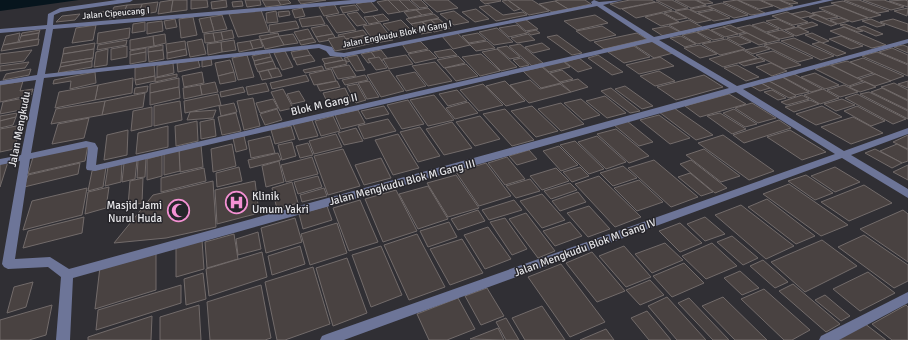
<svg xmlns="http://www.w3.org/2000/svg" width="908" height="340" font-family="Signika,sans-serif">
	<rect width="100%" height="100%" fill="#302f34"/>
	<polygon fill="#07151d" points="0,0 79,0 0,11"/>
	<g fill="#494241" stroke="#726b6a">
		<polygon points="173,0 171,12 158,14 160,2"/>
		<polygon points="173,0 187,0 187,10 171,12"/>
		<polygon points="191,0 207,0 208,7 191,9"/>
		<polygon points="226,0 227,7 212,9 211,2"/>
		<polygon points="245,0 260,0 261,5 247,7"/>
		<polygon points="262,0 278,0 281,5 266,7"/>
		<polygon points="278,0 288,0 291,3 281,5"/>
		<polygon points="298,0 326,0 301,4"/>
		<polygon points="388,0 399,0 409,10 400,12"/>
		<polygon points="388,0 400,12 388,14 377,2"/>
		<polygon points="399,0 409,0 419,9 409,10"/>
		<polygon points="411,0 421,0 428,7 420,8"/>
		<polygon points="423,0 448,0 458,8 437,12"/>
		<polygon points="480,0 500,0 501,1 485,4"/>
		<polygon points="508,0 520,9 514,11 502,1"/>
		<polygon points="508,0 532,0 549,11 529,15"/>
		<polygon points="559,0 585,0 591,4 568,9 555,1"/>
		<polygon points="630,0 651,0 655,2 620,9 610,4"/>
		<polygon points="656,0 672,0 688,8 676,10"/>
		<polygon points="675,0 695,0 706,5 691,8"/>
		<polygon points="697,0 707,0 713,3 705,4"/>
		<polygon points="737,0 765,13 751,15 723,2"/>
		<polygon points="738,0 759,0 773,6 759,9"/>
		<polygon points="761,0 779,0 793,6 781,9"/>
		<polygon points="780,0 791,0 798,3 791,4"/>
		<polygon points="844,0 859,0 889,11 878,13"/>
		<polygon points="863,0 884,0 904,7 891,10"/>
		<polygon points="905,0 908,1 908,7 889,1"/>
		<polygon points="242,1 243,6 233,7 232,2"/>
		<polygon points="370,1 378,10 364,13 356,4"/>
		<polygon points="555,1 568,9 552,12 539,4"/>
		<polygon points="843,1 881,15 869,18 831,3"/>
		<polygon points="158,2 156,12 139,15 142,4"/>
		<polygon points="657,2 672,10 636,18 622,9"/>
		<polygon points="722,3 748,15 734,18 708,6"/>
		<polygon points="142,4 138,14 122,16 127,5"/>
		<polygon points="334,4 339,13 324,16 319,7"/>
		<polygon points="127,5 122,16 109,18 114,7"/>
		<polygon points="355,5 359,10 343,13 340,7"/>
		<polygon points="489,5 503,15 523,12 527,15 496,21 479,7"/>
		<polygon points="835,5 868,18 852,22 819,8"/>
		<polygon points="707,6 713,9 696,12 690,9"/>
		<polygon points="302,8 305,16 295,18 292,10"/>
		<polygon points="428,8 433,13 422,15 416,10"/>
		<polygon points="908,8 907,16 894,11"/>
		<polygon points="476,9 489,19 475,22 462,12"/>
		<polygon points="688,9 711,20 697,23 675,11"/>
		<polygon points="261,10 269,32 238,37 229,14"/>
		<polygon points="416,10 422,15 409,18 404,12"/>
		<polygon points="714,10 730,18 714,21 698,13"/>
		<polygon points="111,11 110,15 91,17 93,13"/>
		<polygon points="276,11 278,22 267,23 266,13"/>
		<polygon points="289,11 290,15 279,17 278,12"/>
		<polygon points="454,11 469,22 454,25 440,14"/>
		<polygon points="673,11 687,18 677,20 664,13"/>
		<polygon points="805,11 815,15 801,18 791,14"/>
		<polygon points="823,11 838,17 827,19 812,13"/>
		<polygon points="357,12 367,24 357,26 347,14"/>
		<polygon points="787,12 808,22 793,25 772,16"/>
		<polygon points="662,13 679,22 661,26 645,17"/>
		<polygon points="80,14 75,20 56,22 62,16"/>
		<polygon points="344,14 356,30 337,33 326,17"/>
		<polygon points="383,14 389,20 379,22 373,16"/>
		<polygon points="434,14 439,18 411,24 406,19"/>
		<polygon points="222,15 227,29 214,31 210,17"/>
		<polygon points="595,15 608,23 577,30 564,21"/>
		<polygon points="816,15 837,24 831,26 809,17"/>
		<polygon points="321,16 325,24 302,27 299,19"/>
		<polygon points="373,16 379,22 369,24 364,17"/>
		<polygon points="193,17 197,35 181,38 179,19"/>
		<polygon points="210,17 214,31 203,33 199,19"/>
		<polygon points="841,18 849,21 838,24 830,20"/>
		<polygon points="175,19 177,27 166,29 164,21"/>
		<polygon points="439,19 450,28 442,30 431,20"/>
		<polygon points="525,19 538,29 526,31 514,21"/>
		<polygon points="777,19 795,27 783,30 766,21"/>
		<polygon points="871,19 885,25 877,27 862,21"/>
		<polygon points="893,19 908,24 908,32 880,22"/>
		<polygon points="401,20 415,34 396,38 383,24"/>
		<polygon points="431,20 442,30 434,32 423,22"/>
		<polygon points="689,20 702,27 681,32 669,25"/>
		<polygon points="162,21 163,31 147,34 147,23"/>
		<polygon points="296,21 299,28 270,33 269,25"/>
		<polygon points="145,22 145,31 132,33 133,24"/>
		<polygon points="422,22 432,32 421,34 411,24"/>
		<polygon points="764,22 779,29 766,32 752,25"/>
		<polygon points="812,22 818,25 804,29 797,26"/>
		<polygon points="380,23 393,40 375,43 363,26"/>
		<polygon points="845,24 863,31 858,32 840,25"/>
		<polygon points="96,25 93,40 72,43 76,28"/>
		<polygon points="327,25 333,34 316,37 311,28"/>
		<polygon points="517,25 527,33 509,37 499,28"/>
		<polygon points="730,25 745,32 738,34 723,27"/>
		<polygon points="750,25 780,40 767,43 737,28"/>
		<polygon points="602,26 616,35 590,41 576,31"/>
		<polygon points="668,26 680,32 663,36 652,29"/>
		<polygon points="864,26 883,34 876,36 857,28"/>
		<polygon points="723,27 738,34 725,37 711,30"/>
		<polygon points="798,27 809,32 796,36 785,30"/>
		<polygon points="844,27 886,45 872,48 830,31"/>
		<polygon points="130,28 129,38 97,44 98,33"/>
		<polygon points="497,28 513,42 494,45 479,32"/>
		<polygon points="308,29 313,38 299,41 294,32"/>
		<polygon points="708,29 724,38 713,40 697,32"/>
		<polygon points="40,30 39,33 21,36 22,33"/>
		<polygon points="232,30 234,38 223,40 221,32"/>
		<polygon points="363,30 367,35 341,40 338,35"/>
		<polygon points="536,30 540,33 531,35 527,32"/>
		<polygon points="781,30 794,36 780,39 767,33"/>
		<polygon points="221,32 223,40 215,42 213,33"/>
		<polygon points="456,32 470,45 453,49 441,35"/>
		<polygon points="696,32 711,41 697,44 682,35"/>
		<polygon points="20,33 18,42 3,45 6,36"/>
		<polygon points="39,33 38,39 19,42 21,36"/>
		<polygon points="213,33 215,42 205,43 204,34"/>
		<polygon points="278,33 279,36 261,40 259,36"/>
		<polygon points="478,33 486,40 469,43 462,36"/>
		<polygon points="637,33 647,39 604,49 594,42"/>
		<polygon points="747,33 767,43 759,45 739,35"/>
		<polygon points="812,33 829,41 822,43 805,35"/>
		<polygon points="165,34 166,43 154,46 153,36"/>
		<polygon points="293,34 298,43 284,45 279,36"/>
		<polygon points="333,34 336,39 319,42 316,37"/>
		<polygon points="528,34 535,40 517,43 511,38"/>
		<polygon points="367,35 373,43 346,49 341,40"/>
		<polygon points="557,35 582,53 572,55 547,37"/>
		<polygon points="153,36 154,46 130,50 130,40"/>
		<polygon points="279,36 284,45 265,49 261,40"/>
		<polygon points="344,36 351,48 335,51 328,39"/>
		<polygon points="681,36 696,44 685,47 670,38"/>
		<polygon points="738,36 751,42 740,45 727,38"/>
		<polygon points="841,36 863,46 851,49 829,39"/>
		<polygon points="313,38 316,42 301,45 299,41"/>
		<polygon points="794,38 834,56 821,60 781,41"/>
		<polygon points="39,39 38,45 1,51 3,45"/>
		<polygon points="202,39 206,54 190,57 187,42"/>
		<polygon points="260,39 263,47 253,49 250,41"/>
		<polygon points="726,39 745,49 720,55 702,44"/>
		<polygon points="127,40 126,45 97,50 98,45"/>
		<polygon points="234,40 236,50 222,52 221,42"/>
		<polygon points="185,41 186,49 167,53 166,44"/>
		<polygon points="250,41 253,49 239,52 237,43"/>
		<polygon points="420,41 428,49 408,53 402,44"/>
		<polygon points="487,41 495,48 476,51 469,44"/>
		<polygon points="653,41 673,53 654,58 634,45"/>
		<polygon points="221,42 222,52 208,55 207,44"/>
		<polygon points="779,42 813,58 798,62 764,45"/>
		<polygon points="820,42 846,53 837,56 812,44"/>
		<polygon points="95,43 94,49 63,54 64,48"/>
		<polygon points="542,43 550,49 533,53 525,47"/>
		<polygon points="520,44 543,63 532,66 509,46"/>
		<polygon points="163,45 163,50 148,52 148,48"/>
		<polygon points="700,45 717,54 700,58 684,48"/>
		<polygon points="903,45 908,47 908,53 894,47"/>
		<polygon points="127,46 127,57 111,60 111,49"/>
		<polygon points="507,46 520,57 510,59 497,48"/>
		<polygon points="634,46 650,57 624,63 608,52"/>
		<polygon points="763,46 770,49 753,54 745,50"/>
		<polygon points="146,48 146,52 130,55 130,51"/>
		<polygon points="892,48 908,55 908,64 879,52"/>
		<polygon points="94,49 93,58 61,63 63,54"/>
		<polygon points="108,49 107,65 94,67 96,52"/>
		<polygon points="186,49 187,55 167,59 167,53"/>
		<polygon points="307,49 311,56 294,60 291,52"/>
		<polygon points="451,49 457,55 439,58 434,52"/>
		<polygon points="497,49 517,67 501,71 482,52"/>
		<polygon points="32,50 24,61 0,64 0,54"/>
		<polygon points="163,50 164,59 149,62 148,52"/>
		<polygon points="381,50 388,59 378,61 371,52"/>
		<polygon points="429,50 437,58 415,63 408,54"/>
		<polygon points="743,50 757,58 723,67 709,59"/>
		<polygon points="285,51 293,67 282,70 274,53"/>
		<polygon points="773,51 801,65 784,69 756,55"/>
		<polygon points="146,52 146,61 130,64 130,55"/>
		<polygon points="269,52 271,57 254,61 252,56"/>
		<polygon points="371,52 378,61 368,63 361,54"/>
		<polygon points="877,52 908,65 908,76 862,56"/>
		<polygon points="481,54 500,71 480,76 462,57"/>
		<polygon points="247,55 254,77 238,80 232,58"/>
		<polygon points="311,55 315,61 297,65 294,58"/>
		<polygon points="356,55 359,59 347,62 344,58"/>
		<polygon points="357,55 365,70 356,71 347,57"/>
		<polygon points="406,55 413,64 389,69 383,59"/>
		<polygon points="598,55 623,72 612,75 588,58"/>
		<polygon points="340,56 343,60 325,64 322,59"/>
		<polygon points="458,56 465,63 444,68 437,60"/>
		<polygon points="271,57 273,61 255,65 254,61"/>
		<polygon points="379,57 387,68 376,70 368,59"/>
		<polygon points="660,57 674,66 639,74 626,65"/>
		<polygon points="93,58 92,61 60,67 61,63"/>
		<polygon points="521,58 529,65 520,67 513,60"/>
		<polygon points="579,58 592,68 578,72 565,62"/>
		<polygon points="760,58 765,61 744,66 739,63"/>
		<polygon points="863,58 904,76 890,81 850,62"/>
		<polygon points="211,59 212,65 202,67 202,60"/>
		<polygon points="198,60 200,67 178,72 177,63"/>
		<polygon points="230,60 234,72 218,76 215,63"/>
		<polygon points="345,60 347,64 326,69 324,64"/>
		<polygon points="92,61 92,67 58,73 60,67"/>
		<polygon points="273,61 276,68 258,72 255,65"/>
		<polygon points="563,61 570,67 549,72 542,66"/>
		<polygon points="847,61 873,73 857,78 831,65"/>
		<polygon points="29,62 25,68 0,71 0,66"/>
		<polygon points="435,62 452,81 428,86 412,66"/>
		<polygon points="173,63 174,73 157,77 157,66"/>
		<polygon points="771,63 787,71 772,76 756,67"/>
		<polygon points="154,64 155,76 135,80 135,68"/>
		<polygon points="466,64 478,76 456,81 445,68"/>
		<polygon points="349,65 356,76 338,79 332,68"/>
		<polygon points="737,65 759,77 746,81 724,68"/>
		<polygon points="830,65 863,81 849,86 815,69"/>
		<polygon points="322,66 324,70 305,73 303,70"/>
		<polygon points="542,67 561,83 541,88 523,71"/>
		<polygon points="278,68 282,76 272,78 268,70"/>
		<polygon points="31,69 29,75 3,80 6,74"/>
		<polygon points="331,69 336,81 314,85 309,74"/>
		<polygon points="268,70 272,78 262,80 259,72"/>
		<polygon points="389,70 404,91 381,97 367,75"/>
		<polygon points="562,70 573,79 560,82 550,73"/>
		<polygon points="659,71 675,81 655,86 640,76"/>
		<polygon points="95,72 96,83 70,89 71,81 53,84 54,80"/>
		<polygon points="202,72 204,83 184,87 182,76"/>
		<polygon points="234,72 236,81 220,84 218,76"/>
		<polygon points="415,72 426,86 406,91 396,76"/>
		<polygon points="815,73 839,85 825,89 801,77"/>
		<polygon points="177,74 177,77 155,82 155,78"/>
		<polygon points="794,74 822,89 811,92 783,77"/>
		<polygon points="875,74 891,81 875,86 859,79"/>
		<polygon points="306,75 309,81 272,89 270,83"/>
		<polygon points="365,75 368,80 345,85 342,80"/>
		<polygon points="704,75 723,87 676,100 657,87"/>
		<polygon points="155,76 155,81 136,85 135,80"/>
		<polygon points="782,77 809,92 795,95 769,81"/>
		<polygon points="133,78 132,93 95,100 98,85"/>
		<polygon points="179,78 179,87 150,93 150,84"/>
		<polygon points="578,79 588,87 571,92 561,83"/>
		<polygon points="530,80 540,89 560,84 571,92 529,103 510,85"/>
		<polygon points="23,81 20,91 33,89 31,95 0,102 0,85"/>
		<polygon points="337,81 340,87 320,91 317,85"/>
		<polygon points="369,81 379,97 367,99 358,83"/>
		<polygon points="505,81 525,101 506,106 486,86"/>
		<polygon points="769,81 795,95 796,96 789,98 761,83"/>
		<polygon points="908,81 908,88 898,84"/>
		<polygon points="215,82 218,92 202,95 200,85"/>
		<polygon points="865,82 876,87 860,92 849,87"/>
		<polygon points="266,83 269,91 248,95 246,87"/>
		<polygon points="761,83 770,88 760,91 751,86"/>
		<polygon points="894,83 908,90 908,100 881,87"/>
		<polygon points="357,84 366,100 356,103 347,86"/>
		<polygon points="483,84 503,105 479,111 460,90"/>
		<polygon points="98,85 95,100 55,108 59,92"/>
		<polygon points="200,85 202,95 184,99 183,88"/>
		<polygon points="844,85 858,92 840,97 827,90"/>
		<polygon points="148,86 147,92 134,94 135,88"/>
		<polygon points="625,86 653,106 642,109 615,89"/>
		<polygon points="179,87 180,98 150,105 150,93"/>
		<polygon points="243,87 245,92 221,97 220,92"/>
		<polygon points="345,88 351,101 329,106 323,93"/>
		<polygon points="611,88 640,111 630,113 601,91"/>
		<polygon points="882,88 908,101 908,110 871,92"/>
		<polygon points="283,89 293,108 280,111 271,92"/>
		<polygon points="823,89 839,98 820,104 804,95"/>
		<polygon points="457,90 467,101 448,106 439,94"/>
		<polygon points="772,90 786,98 778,100 764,92"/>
		<polygon points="299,91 305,101 292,104 287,94"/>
		<polygon points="869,92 908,111 908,119 860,94"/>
		<polygon points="145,93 143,107 102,115 105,101"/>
		<polygon points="218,94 221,105 185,113 184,101"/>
		<polygon points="729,94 746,104 700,117 685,106"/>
		<polygon points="857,94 906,119 893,124 845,98"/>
		<polygon points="434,95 454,120 428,126 410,100"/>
		<polygon points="802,95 809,99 787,105 781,102"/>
		<polygon points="605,96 626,113 607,118 586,101"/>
		<polygon points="24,98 21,110 0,114 3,102"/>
		<polygon points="253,98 260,126 244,130 237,101"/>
		<polygon points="273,99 278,108 260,113 256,103"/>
		<polygon points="581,99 600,115 583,120 564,103"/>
		<polygon points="842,99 855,105 836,111 824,104"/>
		<polygon points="408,100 424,124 402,129 387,105"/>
		<polygon points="810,100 819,104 794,112 785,107"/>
		<polygon points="105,101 102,115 51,124 56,109"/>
		<polygon points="180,101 182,120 154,126 154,106"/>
		<polygon points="468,102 478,113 455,119 446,108"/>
		<polygon points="234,103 237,112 221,116 219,106"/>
		<polygon points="561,103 584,124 561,131 538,109"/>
		<polygon points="752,103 776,118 758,123 735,108"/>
		<polygon points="384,106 389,114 366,119 361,111"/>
		<polygon points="532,106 558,131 536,137 511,111"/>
		<polygon points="822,106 842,117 816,125 796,114"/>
		<polygon points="857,106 885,121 871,126 844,111"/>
		<polygon points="152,107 152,126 131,131 133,111"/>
		<polygon points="674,108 713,135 696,140 659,112"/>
		<polygon points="277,109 282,120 265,125 260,114"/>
		<polygon points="505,109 534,140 512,146 483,114"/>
		<polygon points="734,109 757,124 745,127 723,113"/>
		<polygon points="216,110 213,118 187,120 190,112"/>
		<polygon points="358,110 365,123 341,129 335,115"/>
		<polygon points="17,113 16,117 0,121 0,116"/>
		<polygon points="236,113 241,131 222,135 218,117"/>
		<polygon points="720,113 746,129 732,134 707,116"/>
		<polygon points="659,115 690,138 670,144 640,120"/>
		<polygon points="333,116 340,131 321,136 315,121"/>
		<polygon points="480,116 500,139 475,146 456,122"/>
		<polygon points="16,117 13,125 0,128 0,121"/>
		<polygon points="853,117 883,133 851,144 821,127"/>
		<polygon points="89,118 84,138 52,144 58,124"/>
		<polygon points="214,119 216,136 201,139 200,122"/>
		<polygon points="388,119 396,131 364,139 358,126"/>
		<polygon points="312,120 318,136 299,140 293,124"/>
		<polygon points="779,120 791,128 744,143 733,135"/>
		<polygon points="197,121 198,141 176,146 175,126"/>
		<polygon points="627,121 653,142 639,146 614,125"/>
		<polygon points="452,122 472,148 444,155 426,129"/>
		<polygon points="22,125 14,149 0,152 0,129"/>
		<polygon points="168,126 168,147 136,154 138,133"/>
		<polygon points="291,126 295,139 275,144 271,130"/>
		<polygon points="420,127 440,156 418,162 400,132"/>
		<polygon points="356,128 363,141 344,145 338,133"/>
		<polygon points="616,129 649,156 629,163 597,134"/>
		<polygon points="128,130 127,155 104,160 107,135"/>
		<polygon points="790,130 826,152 802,160 767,137"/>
		<polygon points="336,134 342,147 314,154 309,141"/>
		<polygon points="398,134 419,168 393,175 375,140"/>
		<polygon points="723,135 774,171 749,180 698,143"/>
		<polygon points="908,135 908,149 893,142"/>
		<polygon points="244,136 247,149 236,152 233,138"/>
		<polygon points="270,136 275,153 251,158 248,141"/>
		<polygon points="597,136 626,162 606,169 578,142"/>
		<polygon points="575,141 604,169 589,174 560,145"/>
		<polygon points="292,142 296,156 282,160 278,145"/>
		<polygon points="308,143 313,155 300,158 296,146"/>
		<polygon points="232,144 236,166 213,172 211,149"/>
		<polygon points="897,144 908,150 908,161 902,163 880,151"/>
		<polygon points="88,145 85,161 28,174 33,157"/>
		<polygon points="201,145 203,167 180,172 179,150"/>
		<polygon points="559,146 578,165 561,171 543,151"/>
		<polygon points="343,149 360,186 328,195 314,156"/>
		<polygon points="704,149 740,176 721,182 686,155"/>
		<polygon points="875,149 902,163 892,168 865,153"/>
		<polygon points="179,150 180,171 164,175 164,154"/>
		<polygon points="529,150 537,159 517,165 509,156"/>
		<polygon points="278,153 281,160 250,168 248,160"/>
		<polygon points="162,155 162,176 147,180 147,159"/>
		<polygon points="312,157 318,174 286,182 281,165"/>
		<polygon points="507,157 525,179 505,185 488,163"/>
		<polygon points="146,158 145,177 137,178 138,160"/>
		<polygon points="381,158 391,178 364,185 355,165"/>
		<polygon points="137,160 135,179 122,182 124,163"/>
		<polygon points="654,160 698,197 671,207 628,168"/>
		<polygon points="691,160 727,188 715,193 680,164"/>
		<polygon points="279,161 284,182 266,187 262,166"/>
		<polygon points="8,162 0,187 0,163"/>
		<polygon points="80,163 78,174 24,187 28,175"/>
		<polygon points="122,163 121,182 105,186 108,167"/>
		<polygon points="486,163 511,196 479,206 456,172"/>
		<polygon points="908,165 908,180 893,172"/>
		<polygon points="623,166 637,178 613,186 600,173"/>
		<polygon points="106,167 103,187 88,191 92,171"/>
		<polygon points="239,167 242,181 217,187 216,173"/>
		<polygon points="580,167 589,176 572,182 563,172"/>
		<polygon points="835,167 860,182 835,192 811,176"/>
		<polygon points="204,168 206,181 161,192 161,178"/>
		<polygon points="556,168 569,181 542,190 530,176"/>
		<polygon points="690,173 713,192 701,196 678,177"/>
		<polygon points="456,175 479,208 448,217 427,183"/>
		<polygon points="806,175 833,193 815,200 788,181"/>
		<polygon points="318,176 322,187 298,194 294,182"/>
		<polygon points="599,176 641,217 615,227 575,184"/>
		<polygon points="143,178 142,203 128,206 130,181"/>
		<polygon points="530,179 540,191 516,198 506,186"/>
		<polygon points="639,180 663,202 637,211 614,188"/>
		<polygon points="213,181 216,227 166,238 114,243 153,195"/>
		<polygon points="255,181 259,213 217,224 215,190"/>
		<polygon points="292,182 298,203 277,209 272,188"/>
		<polygon points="570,183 577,190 551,199 544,191"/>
		<polygon points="789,184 848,225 821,236 763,194"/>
		<polygon points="864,185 892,203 849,221 821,202"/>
		<polygon points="428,186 448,219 418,229 399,194"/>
		<polygon points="109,187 106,208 85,214 88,192"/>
		<polygon points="87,188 82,215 23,230 32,201"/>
		<polygon points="324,188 327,196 302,202 300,195"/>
		<polygon points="396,190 417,231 383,242 365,199"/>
		<polygon points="578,192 586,202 560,211 552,201"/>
		<polygon points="542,194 565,220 542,228 520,201"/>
		<polygon points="767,199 815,236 796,244 748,207"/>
		<polygon points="360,200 378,242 349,251 333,208"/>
		<polygon points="514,200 522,210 489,220 482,210"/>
		<polygon points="741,205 794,246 766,259 715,215"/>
		<polygon points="327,206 332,220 303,229 299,214"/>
		<polygon points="589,206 610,229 588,237 567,213"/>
		<polygon points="478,210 485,221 458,230 451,219"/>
		<polygon points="903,210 908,214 908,262 860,229"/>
		<polygon points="526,213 555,251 538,258 509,219"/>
		<polygon points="84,217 82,233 23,248 28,231"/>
		<polygon points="705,217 725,234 705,241 687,224"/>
		<polygon points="295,218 302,242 266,253 261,228"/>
		<polygon points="505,218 527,249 512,255 490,222"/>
		<polygon points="449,222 457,237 428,247 420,231"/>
		<polygon points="570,222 582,236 555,246 543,231"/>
		<polygon points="337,223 347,253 310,265 301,234"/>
		<polygon points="680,223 702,243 680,252 659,231"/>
		<polygon points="488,227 511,259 485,269 464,235"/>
		<polygon points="258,232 261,249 238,255 236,239"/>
		<polygon points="234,234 238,259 207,268 205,242"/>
		<polygon points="417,234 445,287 409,300 384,245"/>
		<polygon points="864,235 908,265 908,281 894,288 838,247"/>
		<polygon points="732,236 758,258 743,265 717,242"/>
		<polygon points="462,239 483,273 450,285 430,249"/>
		<polygon points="202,240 204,269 176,277 176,247"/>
		<polygon points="822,240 857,266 805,292 771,262"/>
		<polygon points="665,243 683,260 652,273 635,254"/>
		<polygon points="712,243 737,266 706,279 682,256"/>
		<polygon points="300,246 305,264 272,275 268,256"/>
		<polygon points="381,246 402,295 371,307 352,255"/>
		<polygon points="624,246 651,277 626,287 599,256"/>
		<polygon points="156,251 156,290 95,309 100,267"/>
		<polygon points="262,252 267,277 209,296 206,269"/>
		<polygon points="592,252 625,291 597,302 566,263"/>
		<polygon points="347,258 367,313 333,326 316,268"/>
		<polygon points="763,260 788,282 775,288 750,266"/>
		<polygon points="684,263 704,283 672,297 653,276"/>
		<polygon points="561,264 605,322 570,337 528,277"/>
		<polygon points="313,267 330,324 285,340 277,340 265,282"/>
		<polygon points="740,271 759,288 742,295 724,278"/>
		<polygon points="868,272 895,293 860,311 833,289"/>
		<polygon points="203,273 206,299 186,305 184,279"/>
		<polygon points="650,280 664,295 640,305 626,290"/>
		<polygon points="33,282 26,307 7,313 14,287"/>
		<polygon points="793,284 840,324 826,332 779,291"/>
		<polygon points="181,285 181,303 96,330 98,310"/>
		<polygon points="261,285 271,338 265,340 210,340 207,302"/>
		<polygon points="487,288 504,316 481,325 465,296"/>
		<polygon points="764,289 810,330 792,340 784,340 741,299"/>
		<polygon points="825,295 850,316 841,321 815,300"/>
		<polygon points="667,297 706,340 677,340 648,306"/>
		<polygon points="723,297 767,340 735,340 702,306"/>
		<polygon points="458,298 475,329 447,340 429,340 417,314"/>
		<polygon points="689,298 729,340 713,340 678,303"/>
		<polygon points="52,305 46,335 29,340 0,340 0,320"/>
		<polygon points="199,305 201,340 160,340 160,317"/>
		<polygon points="906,305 908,307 908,340 892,340 872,324"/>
		<polygon points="542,306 565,340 525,340 512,318"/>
		<polygon points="647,311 671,340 649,340 631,318"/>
		<polygon points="152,316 151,340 88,340 88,337"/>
		<polygon points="506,318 519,340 506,340 496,322"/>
		<polygon points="864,323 886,340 832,340"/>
		<polygon points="498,328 504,340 470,339"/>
		<polygon points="606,329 614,340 580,340"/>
	</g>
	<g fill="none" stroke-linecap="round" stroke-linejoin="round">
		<g fill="#6d7598" fill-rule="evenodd">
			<path d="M 117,0 L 133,0 L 130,2 L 61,12 L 54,15 L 53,25 L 352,0 L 377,0 L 374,2 L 53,29 L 45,74 L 319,44 L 332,47 L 335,52 L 344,53 L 592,4 L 591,2 L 594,0 L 599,2 L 623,0 L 603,5 L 654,37 L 823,0 L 834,0 L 659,40 L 737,86 L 908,39 L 908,43 L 743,89 L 844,151 L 908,128 L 908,134 L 851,155 L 908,189 L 908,198 L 842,158 L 344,340 L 320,340 L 322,336 L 327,334 L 835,154 L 736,92 L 73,278 L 70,340 L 56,340 L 61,277 L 48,267 L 8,269 L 4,267 L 2,264 L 20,161 L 0,165 L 0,159 L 21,155 L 36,80 L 0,85 L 0,81 L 37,75 L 46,29 L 0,33 L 0,29 L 47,25 L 48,14 L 60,8 ZM 597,6 L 647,39 L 96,165 L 98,148 L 95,143 L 86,141 L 31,153 L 44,78 L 319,48 L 326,51 L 330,56 L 344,57 ZM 652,42 L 729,88 L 69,269 L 50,257 L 15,259 L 30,159 L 88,147 L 86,168 L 87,170 L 95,171 Z"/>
			<polygon points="908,292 908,303 839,340 819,340 821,336"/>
		</g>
	</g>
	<defs>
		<symbol id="hospital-ring" viewBox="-11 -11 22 22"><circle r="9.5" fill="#26252a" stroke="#f491d3" stroke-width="1.5"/><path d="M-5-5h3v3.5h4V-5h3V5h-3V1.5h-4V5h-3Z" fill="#f491d3"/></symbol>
		<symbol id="mosque-ring" viewBox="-11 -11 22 22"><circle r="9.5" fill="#26252a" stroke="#f491d3" stroke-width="1.5"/><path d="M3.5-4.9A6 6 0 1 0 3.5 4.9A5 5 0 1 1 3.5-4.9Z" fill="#f491d3"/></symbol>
	</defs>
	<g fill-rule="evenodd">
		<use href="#hospital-ring" x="224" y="190" width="25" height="25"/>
		<use href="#mosque-ring" x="166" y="198" width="25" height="25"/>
	</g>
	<g text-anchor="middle" stroke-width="3" stroke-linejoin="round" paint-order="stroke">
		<g font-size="9" fill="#e6e6e9" stroke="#26252a">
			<text transform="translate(116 13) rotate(-5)" y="3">Jalan Cipeucang I</text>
			<text transform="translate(397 34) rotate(-11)" y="3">Jalan Engkudu Blok M Gang I</text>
		</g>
		<g font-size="11" fill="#e6e6e9" stroke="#26252a">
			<text transform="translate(324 104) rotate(-13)" y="4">Blok M Gang II</text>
			<text transform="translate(19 129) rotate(-79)" y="4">Jalan Mengkudu</text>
			<text transform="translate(402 182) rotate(-15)" y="4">Jalan Mengkudu Blok M Gang III</text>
			<text transform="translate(585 247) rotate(-20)" y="4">Jalan Mengkudu Blok M Gang IV</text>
		</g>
		<g font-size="11" fill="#e6e6e9" stroke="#26252a" text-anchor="start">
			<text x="252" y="200">Klinik<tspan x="252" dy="13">Umum Yakri</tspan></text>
			<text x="162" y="209" text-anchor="end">Masjid Jami<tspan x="162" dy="13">Nurul Huda</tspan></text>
		</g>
	</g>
</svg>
